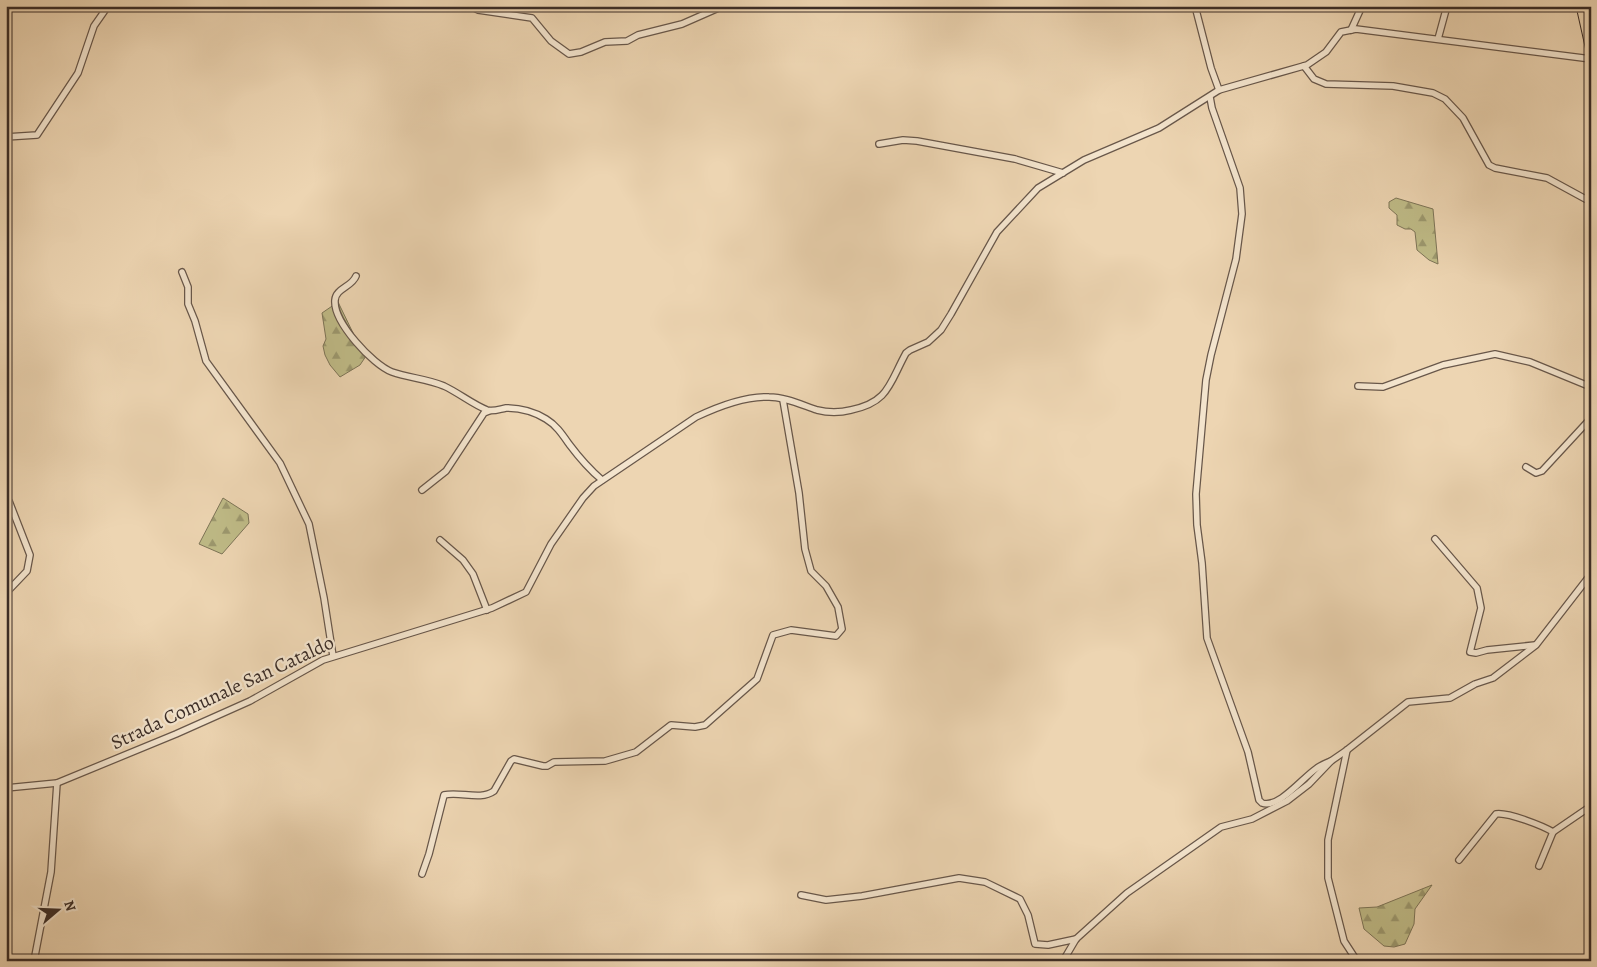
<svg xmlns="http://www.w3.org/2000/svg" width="1597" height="967" font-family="Alegreya,serif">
	<defs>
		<pattern id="forest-firs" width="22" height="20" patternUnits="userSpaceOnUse" patternTransform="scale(1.25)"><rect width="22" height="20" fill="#bfbb87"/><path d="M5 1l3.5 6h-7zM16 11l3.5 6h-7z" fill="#9c986e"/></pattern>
	</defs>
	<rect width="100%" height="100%" fill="#edd5b2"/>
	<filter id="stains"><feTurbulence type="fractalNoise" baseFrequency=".004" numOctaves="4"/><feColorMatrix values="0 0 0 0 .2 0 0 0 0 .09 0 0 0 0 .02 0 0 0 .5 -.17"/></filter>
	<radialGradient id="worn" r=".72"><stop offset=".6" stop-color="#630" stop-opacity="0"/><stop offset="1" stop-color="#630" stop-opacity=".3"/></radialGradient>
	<g fill="url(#forest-firs)" stroke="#7d7457">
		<polygon points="1396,198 1433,209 1438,264 1429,260 1417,250 1415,232 1411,229 1405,229 1397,225 1397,215 1389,208 1389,202"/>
		<polygon points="338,302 355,337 368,353 360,365 340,377 330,365 325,355 323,346 326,339 322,313"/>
		<polygon points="223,498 248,514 249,523 222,554 199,544"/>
		<polygon points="1432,885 1415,909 1414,924 1405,944 1394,947 1384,946 1364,929 1359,908 1377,907"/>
	</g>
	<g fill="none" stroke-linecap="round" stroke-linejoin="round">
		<defs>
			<g id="minor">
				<polyline points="470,6 478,10 532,18 551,41 569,54 581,52 605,42 627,41 638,35 682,24 723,6"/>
				<polyline points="1195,6 1211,68 1219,90"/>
				<polyline points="1351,30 1362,6"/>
				<polyline points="1438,39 1447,6"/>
				<polyline points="1304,66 1314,79 1326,84 1393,86 1433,93 1445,99 1463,118 1489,165 1495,168 1547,178 1591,202"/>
				<path d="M 1210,97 L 1212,108 L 1240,188 L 1242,214 L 1236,259 L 1211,355 L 1206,380 L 1196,494 L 1197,525 L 1202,563 L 1207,638 L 1248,752 L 1259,800 L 1262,803 C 1279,809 1303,777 1317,768 C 1321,765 1326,763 1331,761"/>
				<polyline points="6,137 37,135 78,73 94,26 108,6"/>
				<polyline points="879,144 903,140 917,141 1015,159 1063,173"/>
				<polyline points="182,272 188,287 188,304 195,321 206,361 280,463 309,524 324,598 333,656"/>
				<path d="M 356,276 C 352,287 336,288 335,300 C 333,322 373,365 392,372 C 409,378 428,379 444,386 C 459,393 472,404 487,410 C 493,412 500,409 506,408 C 520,408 533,411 546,419 C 556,425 562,434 569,444 C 578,456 590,470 602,480"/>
				<polyline points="1358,386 1383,387 1443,365 1495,354 1530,362 1591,387"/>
				<polyline points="1526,467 1536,473 1542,471 1591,418"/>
				<polyline points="422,490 446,471 484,413 489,411"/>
				<polyline points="6,498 9,501 30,555 27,571 6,593"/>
				<polyline points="1435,539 1477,588 1481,608 1470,652 1476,653 1487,650 1535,645"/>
				<polyline points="440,540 463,560 473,574 487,610"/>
				<polyline points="1347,750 1328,840 1328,878 1344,941 1357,961"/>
				<path d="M 6,788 L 57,783 L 176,734 L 250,701 L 323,660 L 492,608 L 526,592 L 551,544 L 583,498 L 594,486 L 696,417 C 717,407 745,396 769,397 C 785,397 802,405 817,410 C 829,413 839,413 851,410 C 889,402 889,384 906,353 L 910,350 L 928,342 L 941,330 L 951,314 L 997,232 L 1038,188 L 1084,160 L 1159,128 L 1219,90 L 1307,65 L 1326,52 L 1341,32 L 1356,29 L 1591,59"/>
				<path d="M 1459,860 L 1496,814 C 1508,812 1543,826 1553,832 L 1591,806"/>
				<polyline points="1539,866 1553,832"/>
				<path d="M 422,874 L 429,854 L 444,795 C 460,791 480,801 494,791 L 511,761 L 514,759 L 543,766 L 547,766 L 554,762 L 605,761 L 636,752 L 671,725 L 695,727 L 705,725 L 757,679 L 773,635 L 791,630 L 836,636 L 842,629 L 838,607 L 826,586 L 811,571 L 805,549 L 799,493 L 783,400"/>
				<polyline points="801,895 826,900 862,896 959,878 985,882 1020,899 1028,915 1035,944 1048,945 1076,939"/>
				<polyline points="34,961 51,872 57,783"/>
				<polyline points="1063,961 1076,939 1127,893 1221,827 1252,819 1287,801 1309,784 1331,761 1347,750 1408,702 1450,698 1475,684 1493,678 1536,645 1591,574"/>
			</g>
			<polyline id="major" points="1580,6 1591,55"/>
		</defs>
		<use href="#minor" stroke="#68574a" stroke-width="8"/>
		<use href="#major" stroke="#3b2d27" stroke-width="9"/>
		<use href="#minor" stroke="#f3e4cd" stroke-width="5.5"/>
		<use href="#major" stroke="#edd5b2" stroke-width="7"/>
	</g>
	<g text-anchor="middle" stroke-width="4.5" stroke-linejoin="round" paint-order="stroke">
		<g font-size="20" fill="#3b2d27" stroke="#f3e4cd">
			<text transform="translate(222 692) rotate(-25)" y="7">Strada Comunale San Cataldo</text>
		</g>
	</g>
	<rect width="1597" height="967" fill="none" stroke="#edd5b2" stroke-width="25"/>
	<rect x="8" y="8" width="1582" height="952" fill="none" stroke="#3b2d27" stroke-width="2.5"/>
	<rect x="12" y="12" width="1572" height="942" fill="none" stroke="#3b2d27"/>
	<g transform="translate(58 910) rotate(71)" stroke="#f3e4cd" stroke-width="4" paint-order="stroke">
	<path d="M0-4L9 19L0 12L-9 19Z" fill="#3b2d27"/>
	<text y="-8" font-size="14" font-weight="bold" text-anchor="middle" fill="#3b2d27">N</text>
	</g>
	<rect width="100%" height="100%" filter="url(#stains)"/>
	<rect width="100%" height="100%" fill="url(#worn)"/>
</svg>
